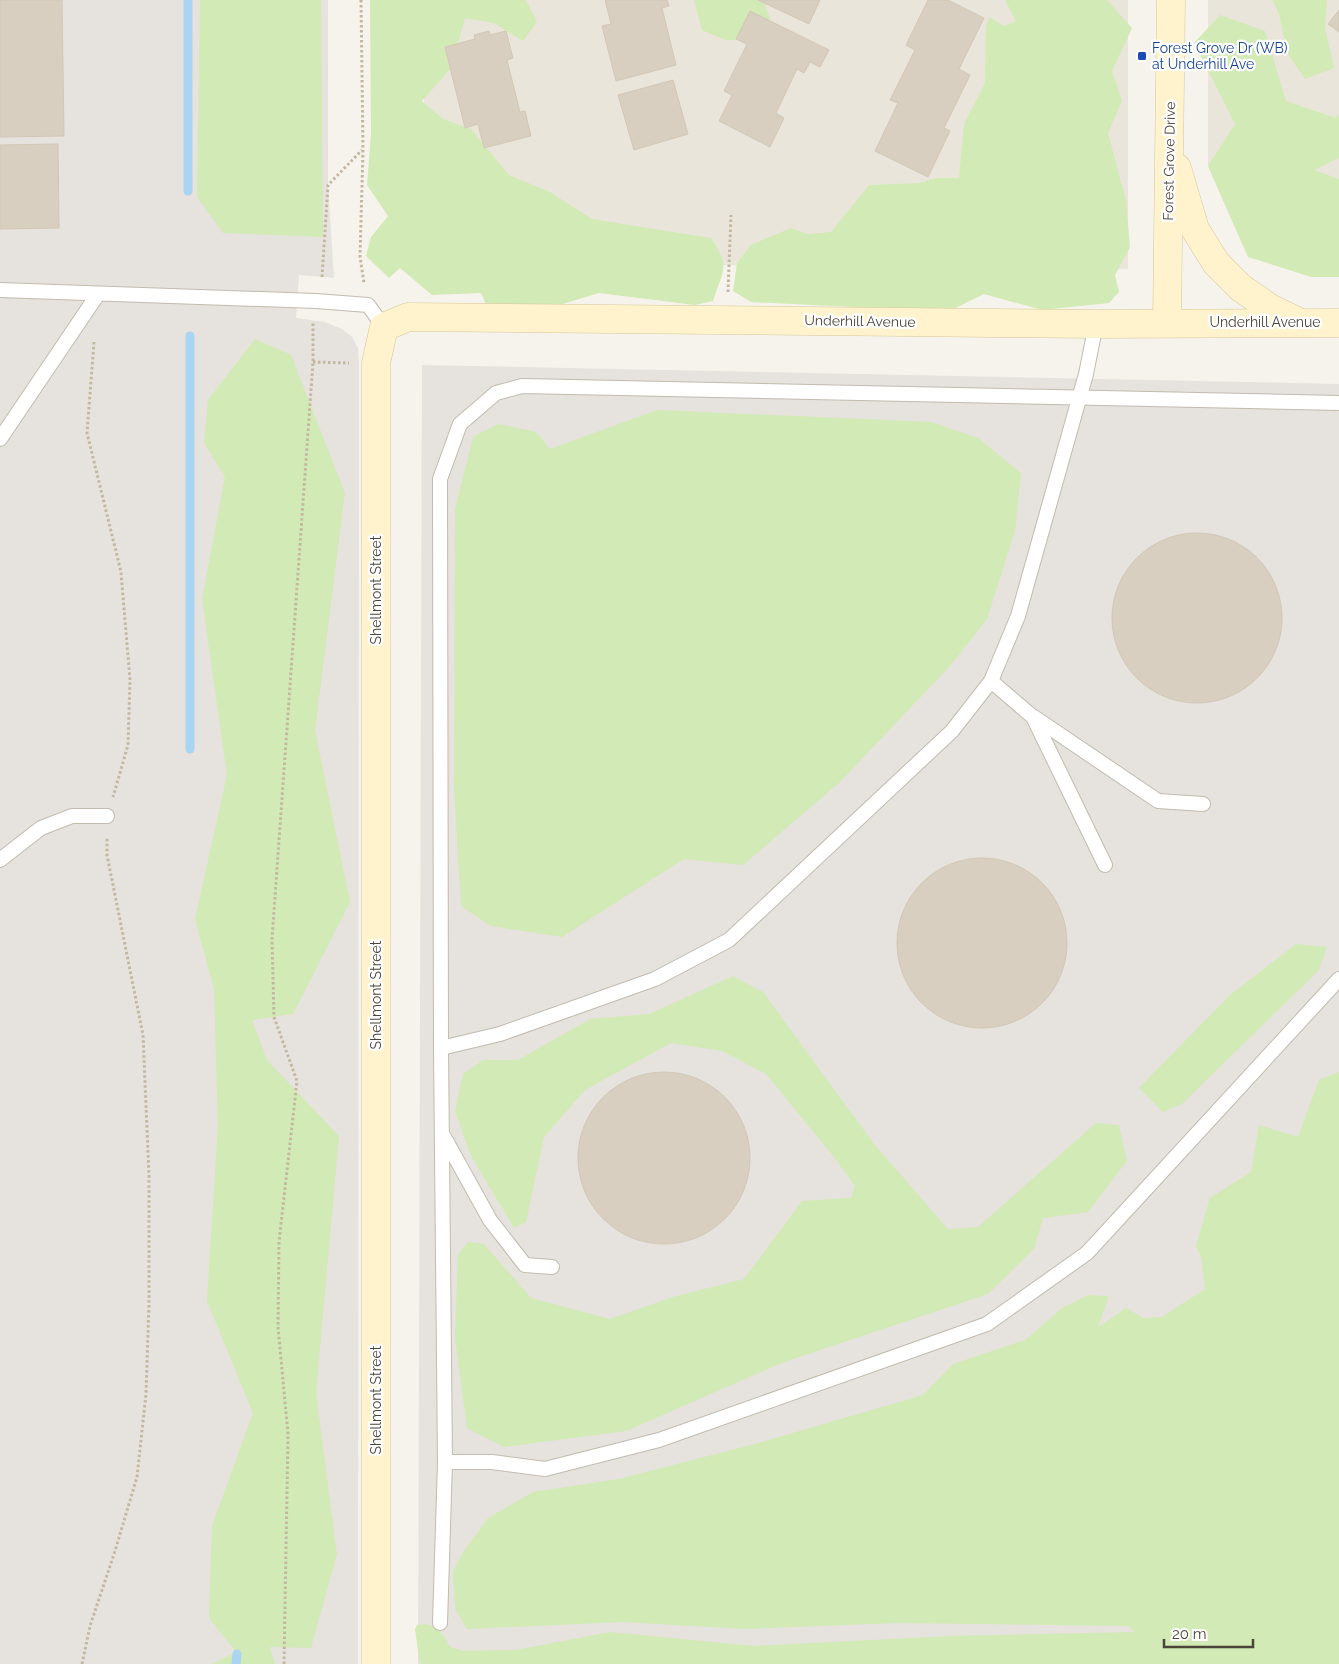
<svg xmlns="http://www.w3.org/2000/svg" width="1339" height="1664" font-family="Raleway,sans-serif">
	<rect width="100%" height="100%" fill="#f6f3ec"/>
	<g fill="#eae5da">
		<polygon points="424,0 1128,0 1128,269 424,262"/>
		<polygon points="1208,0 1339,0 1339,277 1248,257 1208,166"/>
	</g>
	<g fill="#e6e2dd">
		<polygon points="0,0 328,0 328,185 334,278 299,275 296,318 325,322 342,329 352,337 358,348 359,364 358,1664 0,1664"/>
		<polygon points="422,365 1339,384 1339,1664 418,1664"/>
	</g>
	<g fill="#d2eab5">
		<polygon points="200,0 321,0 323,237 223,233 197,197"/>
		<path d="M 370,0 L 526,0 L 537,22 L 523,41 L 494,23 L 465,18 L 451,68 L 422,101 L 443,119 L 471,129 L 509,175 L 550,192 L 592,219 L 711,238 C 731,267 723,270 713,301 L 695,305 L 599,293 L 556,306 L 486,304 L 481,293 L 432,295 L 400,268 L 389,278 L 366,256 L 371,237 L 388,216 L 367,185 L 371,134 Z"/>
		<polygon points="694,0 763,0 771,21 753,40 725,40 702,30"/>
		<polygon points="1005,0 1107,0 1132,28 1112,71 1122,101 1108,133 1126,201 1130,247 1115,275 1119,292 1109,303 1042,310 984,294 931,320 854,307 751,302 733,291 737,263 751,245 791,228 808,234 831,232 869,185 920,183 935,178 959,178 964,124 985,83 986,25 990,17 1004,26 1016,21"/>
		<polygon points="1272,0 1327,0 1325,28 1334,68 1305,79 1287,53 1279,14"/>
		<polygon points="1220,15 1265,31 1286,101 1336,118 1339,114 1339,158 1314,170 1339,179 1339,277 1311,277 1248,257 1208,166 1235,124 1194,43"/>
		<polygon points="255,339 291,355 345,493 315,730 350,902 293,1014 252,1020 267,1060 339,1136 316,1393 337,1554 311,1648 270,1647 275,1664 212,1664 236,1652 209,1618 212,1526 253,1413 207,1301 218,1125 214,989 195,919 227,775 202,599 225,477 204,443 208,400"/>
		<polygon points="657,410 931,422 978,438 1021,473 1015,531 987,619 950,666 840,782 743,865 684,859 562,937 491,926 461,906 454,789 455,509 473,437 498,424 536,432 550,449"/>
		<polygon points="1296,944 1327,947 1318,971 1182,1104 1163,1112 1139,1088 1230,995"/>
		<polygon points="733,976 763,992 874,1144 948,1229 978,1227 1096,1123 1119,1125 1127,1161 1088,1212 1043,1218 1034,1249 988,1294 784,1362 626,1431 504,1447 467,1428 455,1339 458,1254 468,1242 484,1244 531,1298 610,1319 673,1297 744,1279 802,1201 851,1198 855,1186 833,1156 766,1074 722,1051 671,1043 585,1090 544,1137 526,1222 514,1228 471,1156 455,1111 463,1074 483,1060 518,1060 590,1019 649,1014"/>
		<path d="M 1339,1072 L 1339,1664 L 420,1664 L 415,1629 L 417,1625 C 436,1621 442,1632 450,1647 L 463,1651 L 516,1650 L 610,1632 L 754,1646 L 952,1636 L 1135,1632 L 1128,1626 L 898,1623 L 745,1629 L 622,1622 L 467,1629 L 455,1608 L 453,1572 L 462,1554 L 488,1518 L 533,1492 L 619,1479 L 762,1442 L 923,1395 L 953,1364 L 1025,1340 L 1062,1308 L 1088,1295 L 1109,1296 L 1098,1327 L 1126,1308 L 1143,1318 L 1162,1317 L 1205,1289 L 1201,1257 L 1196,1246 L 1210,1198 L 1251,1172 L 1259,1125 L 1298,1137 L 1319,1080 Z"/>
	</g>
	<g fill="none" stroke-linecap="round" stroke-linejoin="round">
		<g stroke="#a9d4f2" stroke-width="9">
			<polyline points="188,0 188,191"/>
			<polyline points="190,336 190,749"/>
			<polyline points="236,1664 237,1654"/>
		</g>
	</g>
	<g fill="#d8cfc1" stroke="#d3c7b4">
		<polygon points="0,0 62,0 64,136 0,137"/>
		<polygon points="605,0 667,0 669,6 662,8 676,65 616,81 602,26 611,24"/>
		<polygon points="758,0 820,0 809,24"/>
		<polygon points="928,0 948,0 984,18 959,69 970,75 944,128 950,131 928,177 875,151 898,103 890,100 915,50 906,45"/>
		<polygon points="1339,10 1339,32 1328,24"/>
		<polygon points="750,11 829,50 820,67 810,62 804,73 797,69 776,113 784,118 770,147 719,121 732,95 724,91 747,44 736,39"/>
		<polygon points="489,31 490,35 506,31 513,58 507,60 520,112 525,111 531,136 484,148 478,124 465,128 445,47 475,39 474,35"/>
		<polygon points="673,80 688,134 634,150 618,95"/>
		<polygon points="58,144 59,228 0,229 0,145"/>
		<circle cx="1197" cy="618" r="85"/>
		<circle cx="982" cy="943" r="85"/>
		<circle cx="664" cy="1158" r="86"/>
	</g>
	<g fill="none" stroke-linecap="round" stroke-linejoin="round">
		<defs>
			<g id="lane">
				<polyline points="0,290 316,301 368,305 384,327"/>
				<polyline points="0,439 98,294"/>
				<polyline points="991,681 1033,717 1105,865"/>
				<polyline points="1034,717 1158,801 1203,804"/>
				<polyline points="0,860 41,828 72,816 107,816"/>
				<polyline points="441,1048 500,1034 655,979 729,940 952,731 991,681 1018,616 1086,374 1096,324"/>
				<polyline points="444,1137 490,1220 525,1265 552,1267"/>
				<polyline points="445,1462 492,1462 545,1469 659,1440 987,1324 1087,1253 1339,979"/>
				<polyline points="440,1623 445,1462 441,1048 440,479 460,424 496,393 522,386 1339,403"/>
			</g>
			<g id="secondary">
				<polyline points="1177,168 1195,229 1216,263 1241,288 1270,308 1295,320"/>
				<polyline points="1167,322 1171,0"/>
				<polyline points="376,1664 376,363 384,327 408,317 1096,324 1339,323"/>
			</g>
		</defs>
		<use href="#lane" stroke="#c2bbae" stroke-width="16"/>
		<use href="#secondary" stroke="#d6c79b" stroke-width="29"/>
		<g stroke="#c4b79f" stroke-width="3" stroke-dasharray="2.5 2.5" stroke-linecap="butt">
			<polyline points="361,0 363,150 360,257 364,283"/>
			<polyline points="322,277 328,185 362,150"/>
			<polyline points="728,292 731,215"/>
			<polyline points="94,342 87,433 121,572 130,680 128,745 113,797"/>
			<polyline points="313,362 349,363"/>
			<polyline points="82,1664 90,1626 115,1551 137,1477 146,1394 149,1304 149,1176 143,1035 107,855 107,837"/>
			<polyline points="284,1664 288,1434 278,1327 279,1242 297,1081 274,1017 272,939 313,362 313,323"/>
		</g>
		<use href="#lane" stroke="#fff" stroke-width="14"/>
		<use href="#secondary" stroke="#fff3cd" stroke-width="28"/>
	</g>
	<rect fill="#1a4fb4" stroke="#fff" stroke-width="2" x="1137" y="51" width="10" height="10" rx="2.5"/>
	<g text-anchor="middle" stroke-width="4.5" stroke-linejoin="round" paint-order="stroke">
		<g font-size="14" fill="#164399" stroke="#fff" text-anchor="start">
			<text x="1152" y="53">Forest Grove Dr (WB)<tspan x="1152" dy="16">at Underhill Ave</tspan></text>
		</g>
		<g font-size="14" fill="#4b4439" stroke="#fff">
			<text transform="translate(1169 161) rotate(-89)" y="5">Forest Grove Drive</text>
			<text transform="translate(860 321) rotate(1)" y="5">Underhill Avenue</text>
			<text x="1265" y="327">Underhill Avenue</text>
			<text transform="translate(376 590) rotate(-90)" y="5">Shellmont Street</text>
			<text transform="translate(376 995) rotate(-90)" y="5">Shellmont Street</text>
			<text transform="translate(376 1400) rotate(-90)" y="5">Shellmont Street</text>
		</g>
	</g>
	<path d="M1164 1639v8h89v-8" fill="none" stroke="#4b4439" stroke-width="2.5"/>
	<text x="1172" y="1639" font-size="15" fill="#4b4439" stroke="#ffffff" stroke-width="4" paint-order="stroke">20 m</text>
</svg>
